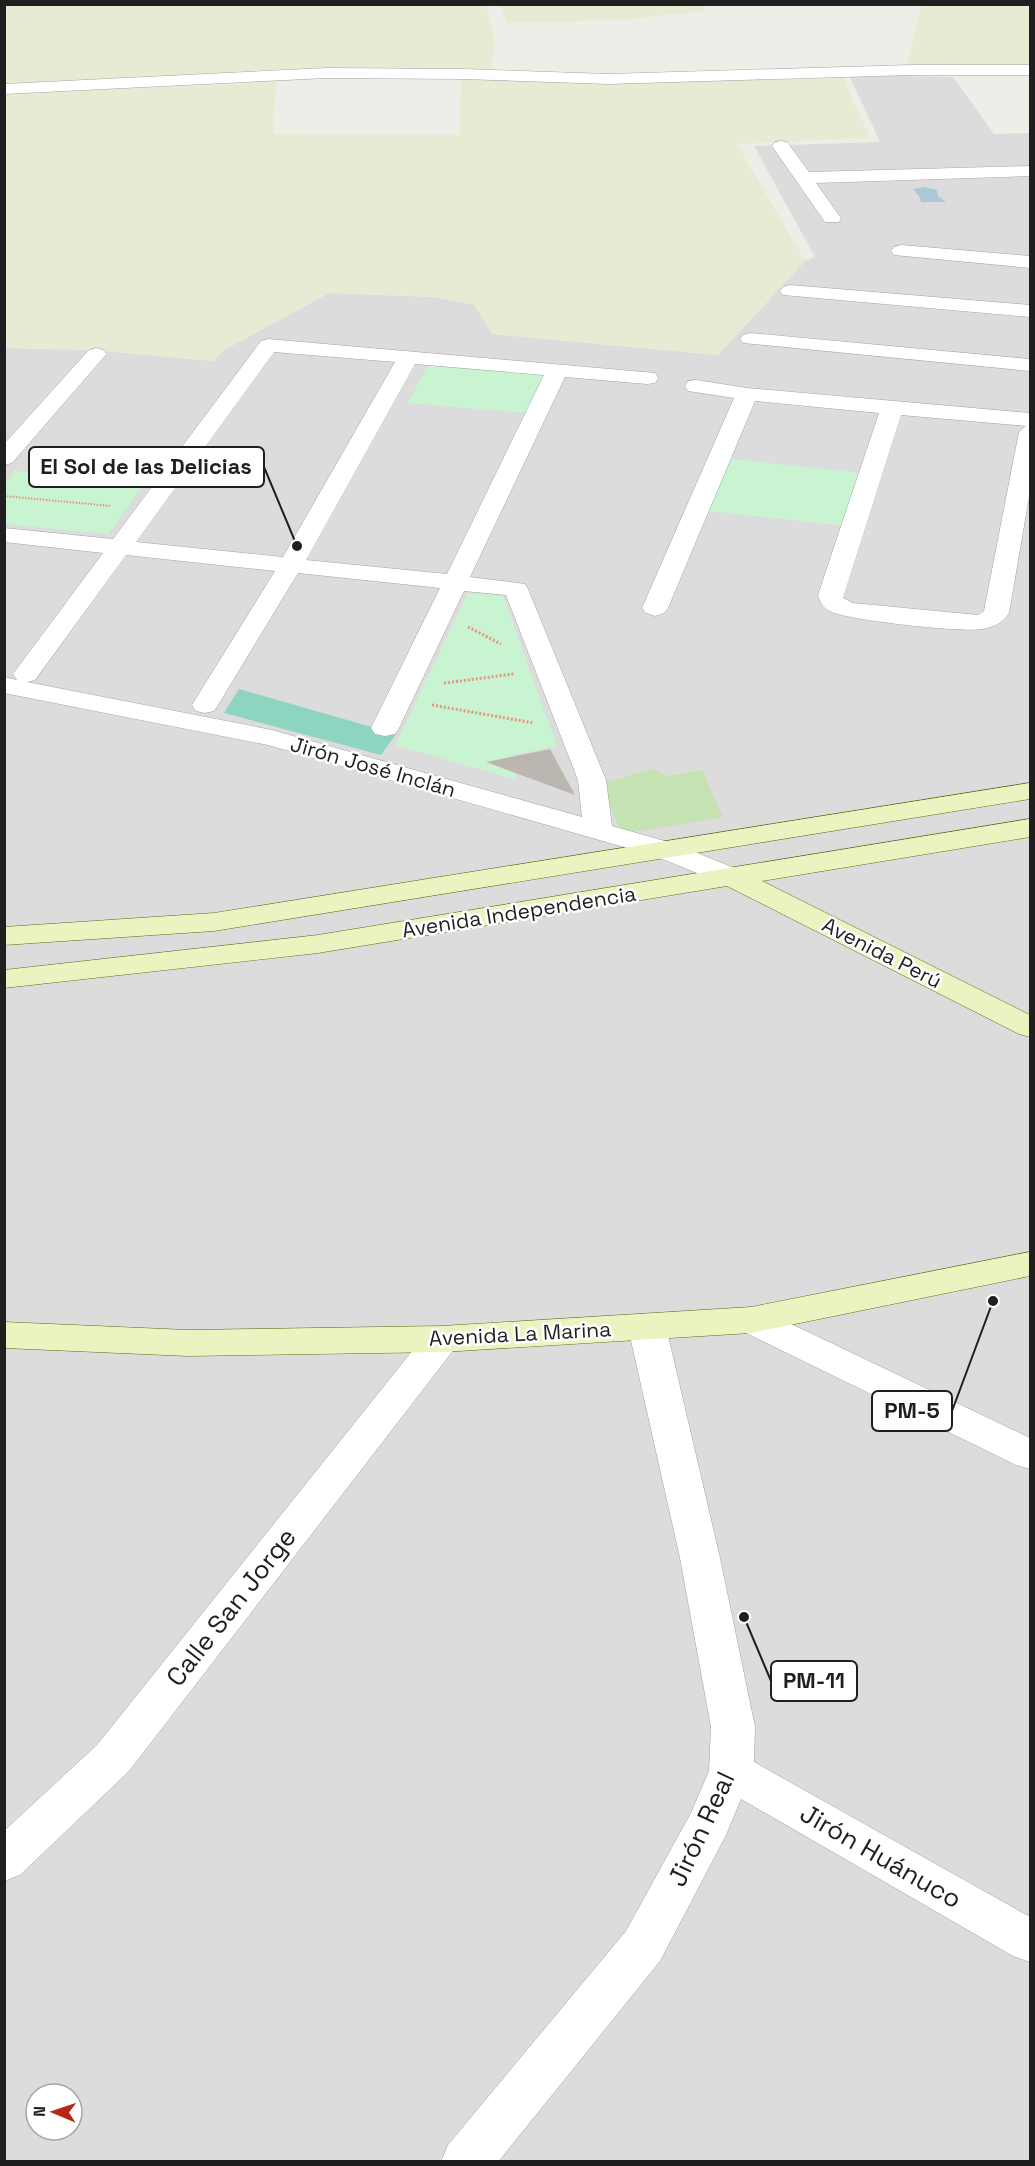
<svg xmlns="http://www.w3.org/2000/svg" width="1035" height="2166" font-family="'Space Grotesk',sans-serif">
	<rect width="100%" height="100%" fill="#efede7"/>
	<path fill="#dddcdc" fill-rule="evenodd" d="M 849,75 L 953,77 L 994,134 L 1030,133 L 1030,2161 L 5,2162 L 5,348 L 93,350 L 213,361 L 224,350 L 329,293 L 433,297 L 475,305 L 492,334 L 718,355 L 805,261 L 815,257 L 754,146 L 880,142 ZM 36,2094 L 72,2094 L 72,2130 L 36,2130 Z"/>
	<g fill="#e7ebd4">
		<polygon points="5,5 486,5 495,43 490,73 371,71 5,87"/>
		<polygon points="704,5 705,11 621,20 507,23 500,5"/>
		<polygon points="921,5 1030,5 1030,66 907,66"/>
		<polygon points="842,76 870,138 737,144 805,261 718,355 492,334 474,305 433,297 329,293 224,350 213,361 93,350 5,348 5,94 276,82 273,134 460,135 461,79"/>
	</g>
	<polygon fill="#c5e3b2" points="653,769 666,776 702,770 723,817 639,831 620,830 602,783"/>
	<g fill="#c9f4d1">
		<polygon points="429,363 550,374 526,413 408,403"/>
		<polygon points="731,459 861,473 845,526 709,511"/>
		<polygon points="15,471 145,483 108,534 5,524 5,484"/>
		<polygon points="468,593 503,596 557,746 510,756 517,780 395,745"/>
	</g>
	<polygon fill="#8ed5c1" points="239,689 396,734 381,755 224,713"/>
	<polygon fill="#acc9d8" points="924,187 937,190 938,196 946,202 921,202 919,196 913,189"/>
	<polygon fill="#bcb6b0" points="550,749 575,795 486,762"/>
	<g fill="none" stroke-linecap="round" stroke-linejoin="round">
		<defs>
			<g id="street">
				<polygon points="911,65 1030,65 1030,75 911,75 608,84 463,79 327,78 4,94 4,84 327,68 463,69 608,74"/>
				<polygon points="781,141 787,142 809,172 1030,166 1030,176 816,183 841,218 839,222 825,222 772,146 775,142"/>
				<polygon points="901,245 1030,256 1030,268 894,255 891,251 894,247"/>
				<polygon points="790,285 1030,305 1030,317 783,295 780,291 783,287"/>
				<polygon points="750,333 1030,359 1030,371 743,343 740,339 743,335"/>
				<path d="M 268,339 L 655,373 L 658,378 L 655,383 L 647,384 L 565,377 L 470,577 L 525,584 L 528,589 L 606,780 L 612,826 L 675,844 L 744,872 L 749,878 L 744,884 L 734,887 L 724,884 L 655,856 L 268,745 L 4,693 L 4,677 L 17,680 L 13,674 L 103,553 L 4,542 L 4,528 L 113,539 L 261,341 ZM 274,352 L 395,362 L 283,557 L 136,542 ZM 415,364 L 544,375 L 447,574 L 306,560 ZM 126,555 L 275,571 L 192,705 L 196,711 L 205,713 L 214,711 L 218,705 L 298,573 L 440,588 L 371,728 L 375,734 L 385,736 L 395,734 L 399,728 L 464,591 L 506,595 L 578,780 L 582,817 L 272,730 L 27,682 L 35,680 Z"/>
				<polygon points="96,348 103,350 107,354 103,358 12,463 4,465 4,444 89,350"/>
				<path d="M 696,380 L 747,388 L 1030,413 L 1030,491 L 1009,613 C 1002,623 995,627 982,629 C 964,633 849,620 832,612 C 824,609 820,603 818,595 L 879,413 L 755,401 L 668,608 L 664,613 L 655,616 L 646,613 L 642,608 L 734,398 L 688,391 L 685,386 L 688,381 ZM 901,415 L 1026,426 L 1019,432 L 984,611 L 978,615 L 853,603 L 843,598 Z"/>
				<polygon points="751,1307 764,1311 1030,1438 1030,1469 1016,1465 738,1329 733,1320 738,1311"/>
				<polygon points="647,1314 660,1318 666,1327 720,1558 755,1727 754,1762 1030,1917 1030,1962 1013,1956 741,1799 726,1835 660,1961 498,2162 441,2162 448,2145 626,1931 691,1813 709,1771 711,1727 680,1558 628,1327 634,1318"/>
				<polygon points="442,1326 455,1330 461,1339 455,1348 129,1771 20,1875 4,1881 4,1831 97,1745 429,1330"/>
			</g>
			<g id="secondary">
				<polygon points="1030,783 1030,799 214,931 4,945 4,927 214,913"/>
				<polygon points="1030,819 1030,837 762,881 1030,1015 1030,1037 1019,1034 727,886 318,953 4,988 4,970 318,935"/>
				<polygon points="1030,1252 1030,1276 751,1333 442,1352 188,1356 4,1348 4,1322 188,1330 442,1326 751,1307"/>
			</g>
		</defs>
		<use href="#street" stroke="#a3a3a3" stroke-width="1"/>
		<use href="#secondary" stroke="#586b11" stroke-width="1"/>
		<polyline stroke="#eb937c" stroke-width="2" stroke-dasharray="1.5 1.5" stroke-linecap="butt" points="4,496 111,506"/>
		<g stroke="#eb937c" stroke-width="3" stroke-dasharray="2 2" stroke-linecap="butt">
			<polyline points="468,627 501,644"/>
			<polyline points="444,683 514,674"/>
			<polyline points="432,705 534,723"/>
		</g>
		<use href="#street" fill="#fff" fill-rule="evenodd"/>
		<use href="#secondary" fill="#ebf3c1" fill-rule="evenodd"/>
	</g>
	<g text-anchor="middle" stroke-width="5" stroke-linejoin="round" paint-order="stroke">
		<g font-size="21" fill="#1f1f1f" stroke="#fff">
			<text transform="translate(373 767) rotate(16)" y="7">Jirón José Inclán</text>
			<text transform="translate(519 912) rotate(-9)" y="7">Avenida Independencia</text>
			<text transform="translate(882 953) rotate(27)" y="7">Avenida Perú</text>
			<text transform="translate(520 1334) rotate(-3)" y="7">Avenida La Marina</text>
		</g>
		<g font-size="26" fill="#1f1f1f" stroke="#fff">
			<text transform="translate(231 1607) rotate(-52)" y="9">Calle San Jorge</text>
			<text transform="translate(701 1829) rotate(-65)" y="9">Jirón Real</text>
			<text transform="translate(881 1856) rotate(30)" y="9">Jirón Huánuco</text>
		</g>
	</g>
	<path fill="none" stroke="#1f1f1f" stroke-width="2" d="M297 546L264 467M993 1301L952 1411M744 1617L771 1681"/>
	<g fill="#1f1f1f" stroke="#fff" stroke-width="2">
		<circle cx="297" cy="546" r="6"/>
		<circle cx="993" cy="1301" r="6"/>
		<circle cx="744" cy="1617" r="6"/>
	</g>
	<g fill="#fff" stroke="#1f1f1f" stroke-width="2">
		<rect x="29" y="447" width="235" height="40" rx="6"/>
		<rect x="872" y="1391" width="80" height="40" rx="6"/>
		<rect x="771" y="1661" width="86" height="40" rx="6"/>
	</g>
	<g font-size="22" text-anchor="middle" font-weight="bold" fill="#1f1f1f">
		<text x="146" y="474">El Sol de las Delicias</text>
		<text x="912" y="1418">PM-5</text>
		<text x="814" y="1688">PM-11</text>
	</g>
	<rect width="1035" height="2166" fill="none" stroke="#1f1f1f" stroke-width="12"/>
	<g transform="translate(54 2112) rotate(272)"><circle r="28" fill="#ffffff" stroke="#a5a5a5" stroke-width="1.5"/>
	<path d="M0-4.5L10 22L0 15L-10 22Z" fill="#b82716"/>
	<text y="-9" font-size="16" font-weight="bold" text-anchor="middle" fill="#1f1f1f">N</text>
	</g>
</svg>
